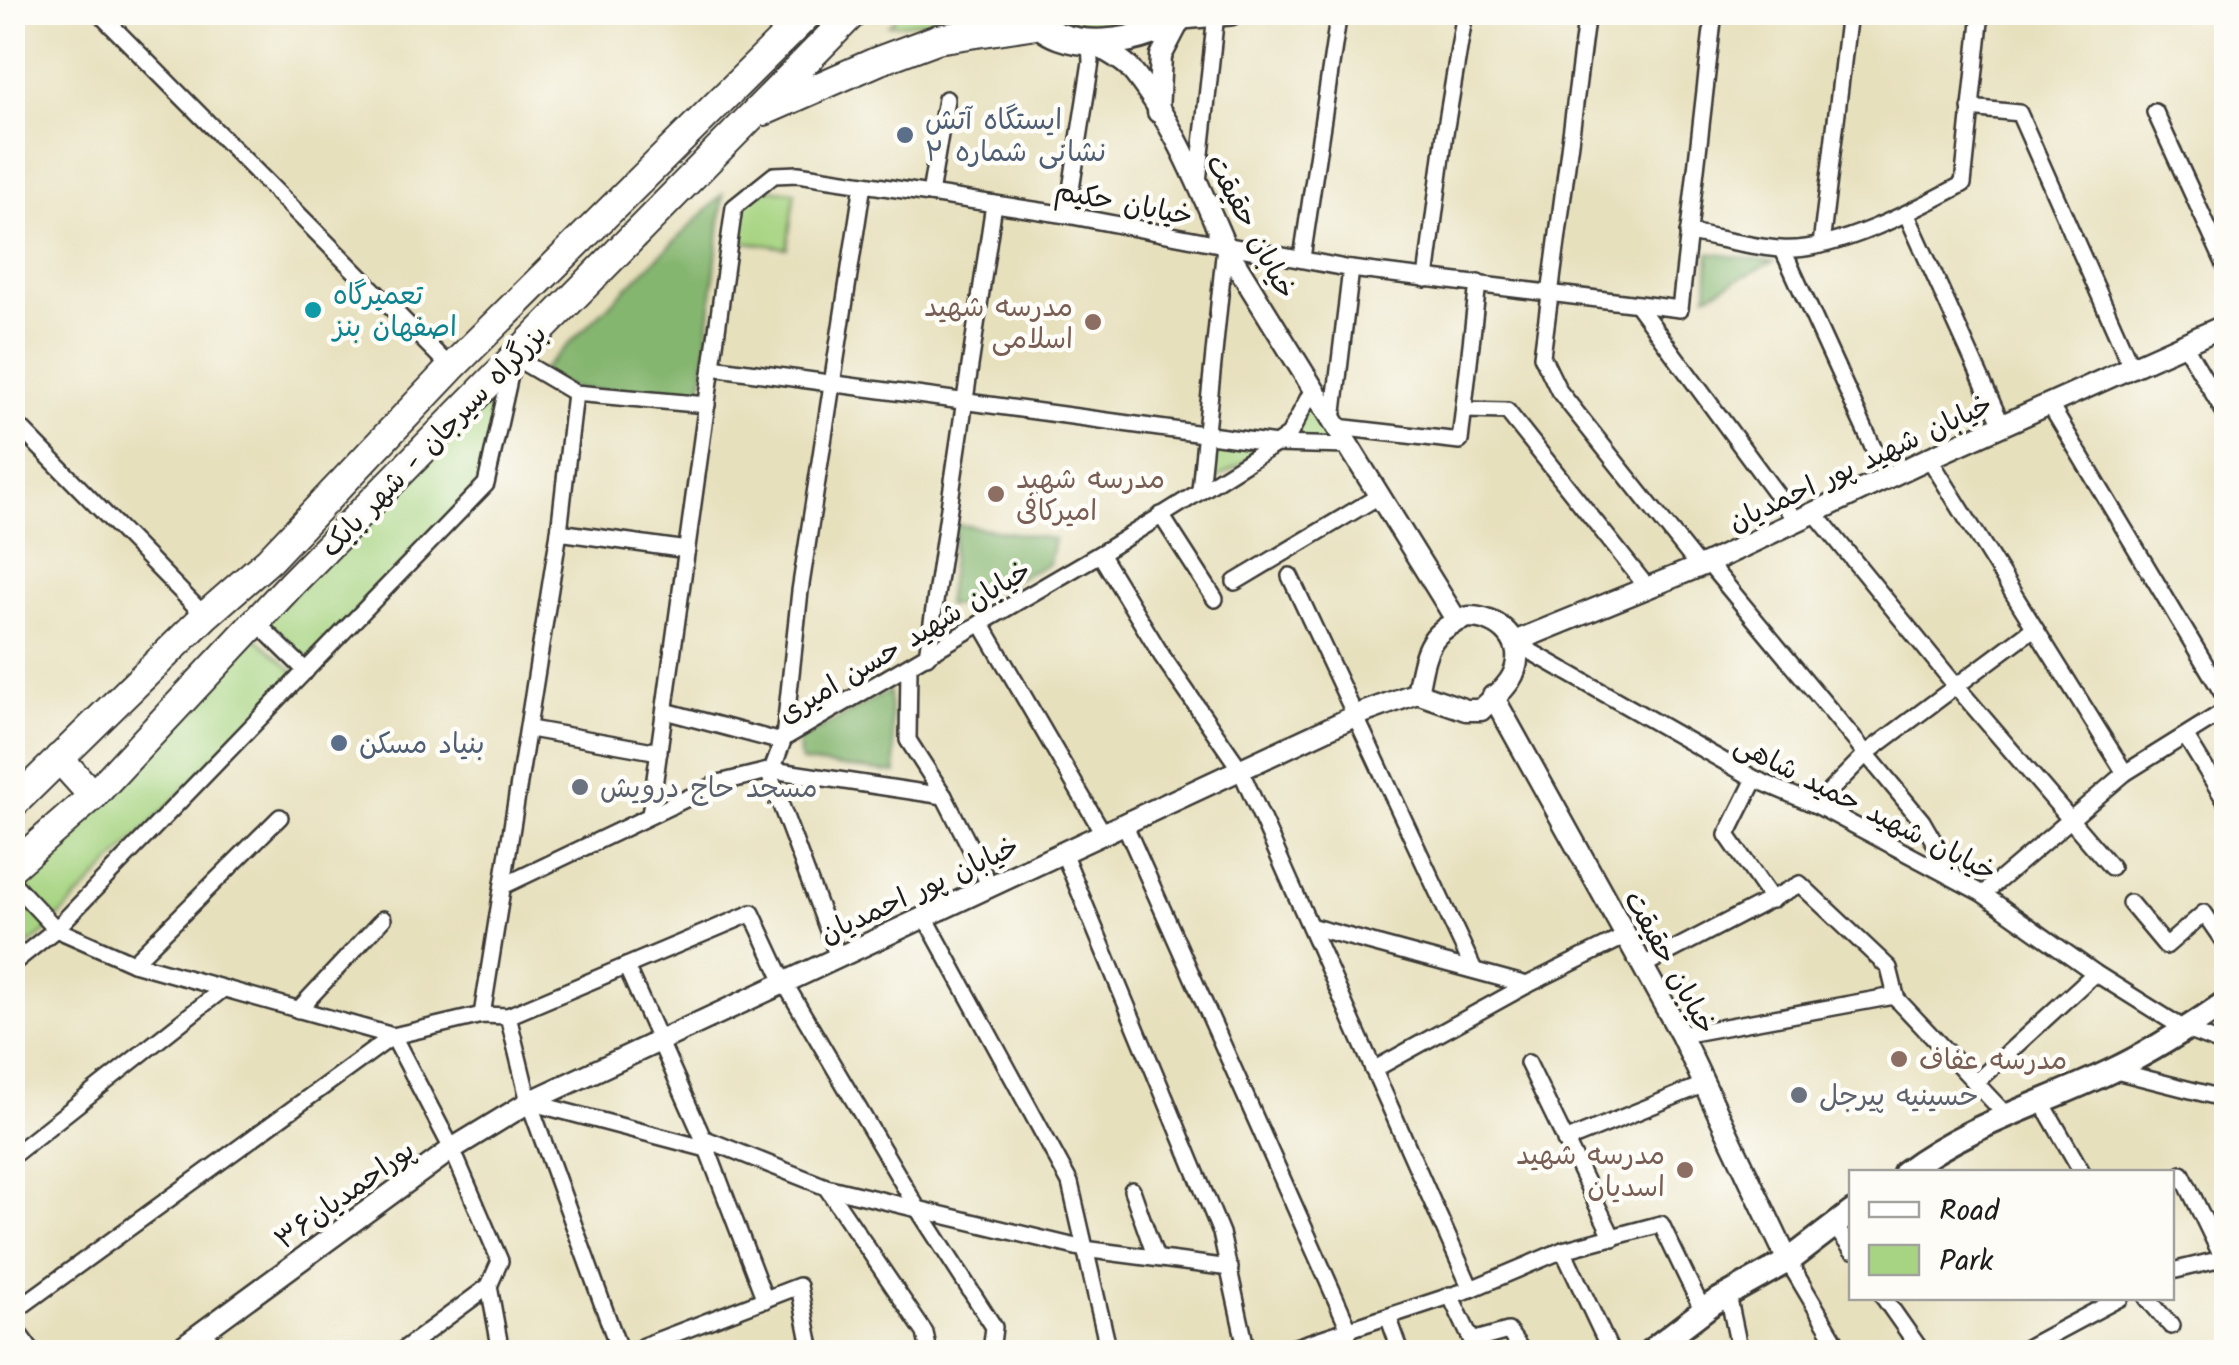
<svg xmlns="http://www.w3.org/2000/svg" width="2239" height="1365" font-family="Kalam,'Playpen Sans Arabic',sans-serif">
	<rect width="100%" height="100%" fill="#fdfcf7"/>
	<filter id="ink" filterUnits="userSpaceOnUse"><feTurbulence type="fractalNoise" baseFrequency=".01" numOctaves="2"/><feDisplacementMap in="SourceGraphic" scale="20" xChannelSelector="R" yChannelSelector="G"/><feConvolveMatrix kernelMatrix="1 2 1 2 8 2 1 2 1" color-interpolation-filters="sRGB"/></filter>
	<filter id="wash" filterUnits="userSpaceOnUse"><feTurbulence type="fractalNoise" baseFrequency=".0048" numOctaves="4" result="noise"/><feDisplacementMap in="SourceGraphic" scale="40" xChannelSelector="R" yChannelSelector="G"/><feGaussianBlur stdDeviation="2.25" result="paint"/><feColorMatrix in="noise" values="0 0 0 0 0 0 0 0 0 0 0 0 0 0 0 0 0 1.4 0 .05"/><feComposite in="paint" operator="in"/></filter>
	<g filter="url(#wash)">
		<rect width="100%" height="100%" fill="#e7e0bd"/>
		<g fill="#a7d482" stroke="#62784f" stroke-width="2.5">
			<polygon points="1005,13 1005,14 889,25 900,13"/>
			<polygon points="1041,13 1168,13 1130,34 1080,34"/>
			<polygon points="745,186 795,192 787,248 738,241"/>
			<polygon points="503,377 482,482 308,661 266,621"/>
			<polygon points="1314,390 1344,444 1278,444"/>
			<polygon points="1209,435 1271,446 1202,487"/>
			<polygon points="255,637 297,674 57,919 13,874"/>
			<polygon points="13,889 49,929 13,958"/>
		</g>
		<g fill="#85b670" stroke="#506946" stroke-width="2.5">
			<polygon points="723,194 701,399 572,388 540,372"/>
			<polygon points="1709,253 1773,262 1707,295"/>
			<polygon points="956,524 1054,539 1049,564 957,606 946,605"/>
			<polygon points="889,691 896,773 801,762 798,741"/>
		</g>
	</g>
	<g filter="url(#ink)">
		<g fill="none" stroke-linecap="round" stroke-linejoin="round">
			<defs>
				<g id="minor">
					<polyline points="98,12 451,368"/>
					<polyline points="1587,12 1542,356 1559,391 1699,567"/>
					<polyline points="1970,108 2019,113 2131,366"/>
					<polyline points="2155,112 2226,267"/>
					<polyline points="1198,182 1216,14"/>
					<polyline points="930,194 946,99"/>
					<polyline points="1067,215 1091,62 1090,42"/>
					<polyline points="1907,215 2002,425"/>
					<path d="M 1688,233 C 1719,238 1750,247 1781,249 C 1834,253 1917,209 1963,184 L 1981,12"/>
					<polyline points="1821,245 1849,12"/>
					<polyline points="1783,250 1887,478"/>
					<polyline points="1302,258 1339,12"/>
					<polyline points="1426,279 1445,133 1465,12"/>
					<polyline points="1638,306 1797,522"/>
					<polyline points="2184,344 2226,415"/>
					<polyline points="712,367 1276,444 1347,446"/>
					<polyline points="2050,405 2226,699"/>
					<polyline points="1464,410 1507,411 1647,587"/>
					<polyline points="12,419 205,616"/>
					<polyline points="1333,420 1351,269"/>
					<polyline points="1337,427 1460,441 1478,283"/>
					<polyline points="1929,458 2125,773"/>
					<polyline points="1200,490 1225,246"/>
					<polyline points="1815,513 1956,686 2111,867"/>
					<polyline points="1161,515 1215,599"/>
					<polyline points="559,532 687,550"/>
					<polyline points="1100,554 1162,656 1240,769 1471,1289"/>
					<polyline points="1708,563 1922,821 1955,878"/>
					<polyline points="1290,576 1474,970"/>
					<polyline points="1235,582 1379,496"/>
					<polyline points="256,622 306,671"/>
					<polyline points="981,623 1103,833"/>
					<polyline points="1514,642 1755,779 1816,805 1983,894 2095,973 2186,1030 2226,1045"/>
					<polyline points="927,656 994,204"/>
					<polyline points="909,666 908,740 944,796 990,886"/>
					<polyline points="665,711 782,742"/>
					<polyline points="530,729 659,752"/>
					<polyline points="2186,737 2226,802"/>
					<polyline points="784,738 1108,549 1276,444 1289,435 1314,387"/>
					<polyline points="772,770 944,796"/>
					<polyline points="768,771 838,957"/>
					<polyline points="1755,779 1727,835 1772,900"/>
					<polyline points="1816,805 1868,752 2034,628"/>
					<polyline points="650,815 734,207 774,175 798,174 1067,215 1351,269 1680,309 1714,12"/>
					<polyline points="1124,823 1350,1331"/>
					<polyline points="1063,852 1221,1233 1247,1352"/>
					<polyline points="12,882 56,929 133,963 393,1036 482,1015 508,1016 752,913 784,982 916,1206 994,1327 991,1352"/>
					<polyline points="503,886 719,783 772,770 784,738 800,591 863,184"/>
					<polyline points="1983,894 2125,773 2226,710"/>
					<polyline points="2130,903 2166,946 2204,913 2226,945"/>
					<polyline points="925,917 1070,1183 1109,1352"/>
					<polyline points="1313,927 1527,985"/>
					<polyline points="133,963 280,817"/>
					<polyline points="12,964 56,929 486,484 514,357 575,393 707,405"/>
					<polyline points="626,966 703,1138 765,1300"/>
					<polyline points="1642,966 1800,884 1889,968 1897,1000"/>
					<polyline points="298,1010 383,919"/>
					<polyline points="482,1015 559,532 575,393"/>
					<polyline points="508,1016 529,1102 620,1352"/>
					<polyline points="1681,1035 1894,996 2006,1115"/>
					<polyline points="1528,1063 1613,1238"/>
					<polyline points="1373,1070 1527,985 1626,936"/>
					<polyline points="2112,1070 2226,1099"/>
					<polyline points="1975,1083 2095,973"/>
					<polyline points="2040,1099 2082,1172"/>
					<polyline points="529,1102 707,1149"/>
					<polyline points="703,1138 826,1187 1084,1249 1230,1268"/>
					<polyline points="1565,1141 1705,1084"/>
					<polyline points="12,1156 223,989"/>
					<polyline points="2182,1174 2226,1265"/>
					<polyline points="826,1187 925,1333 929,1352"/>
					<polyline points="1132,1190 1156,1258"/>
					<polyline points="1834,1225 1852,1250"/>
					<polyline points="1563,1250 1611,1352"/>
					<polyline points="1788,1261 1842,1352"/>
					<polyline points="2172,1271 2226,1258"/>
					<polyline points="489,1286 501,1352"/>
					<polyline points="1450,1295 1472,1341 1508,1331 1523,1352"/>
					<polyline points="1728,1295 1740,1352"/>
					<polyline points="1884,1298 1922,1352"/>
					<polyline points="2147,1298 2171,1326"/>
					<polyline points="12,1313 393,1036 452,1149 500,1261 489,1286 400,1352"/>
					<polyline points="1389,1319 1401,1352"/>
					<polyline points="637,1352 643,1346 799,1286 812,1352"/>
					<polyline points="1280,1352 1471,1289 1563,1250 1661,1224 1703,1311"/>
					<polyline points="2019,1352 2120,1298"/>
				</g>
				<g id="tertiary">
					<path d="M 1090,42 C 1102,49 1119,57 1129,67 C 1172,118 1199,186 1225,246 L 1457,621"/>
					<polyline points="1158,112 1161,56 1182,16"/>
					<path d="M 1469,617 C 1500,617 1528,643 1513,675 C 1506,690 1491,699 1481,710 L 1466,710 L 1417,693 C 1425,654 1426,630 1469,617 Z"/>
					<polyline points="1514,642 1708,563 1929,458 2226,325"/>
					<polyline points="1493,696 1681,1035 1788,1261"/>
					<polyline points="12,1329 29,1352"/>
					<polyline points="175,1352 452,1149 529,1102 1357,715 1417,693"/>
				</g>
				<g id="secondary">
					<path d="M 1905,1172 C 1971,1123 2041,1105 2113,1070 C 2153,1051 2190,1027 2226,1002"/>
					<polyline points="1649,1352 1713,1303 1788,1261 1852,1212"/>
				</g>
				<g id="primary">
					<path d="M 1030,12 C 1053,58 1154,46 1184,12"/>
					<polyline points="1182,16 1230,12"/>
				</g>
				<g id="trunk">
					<polyline points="764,111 878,61 937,39 1036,24"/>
					<polyline points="59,758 93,796"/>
					<polyline points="12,805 205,616 269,560 451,368 810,12"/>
					<polyline points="12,867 93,796 292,583 854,12"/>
				</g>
			</defs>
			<use href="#minor" stroke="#3a3934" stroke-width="20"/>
			<use href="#tertiary" stroke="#3a3934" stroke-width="25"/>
			<use href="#secondary" stroke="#3a3934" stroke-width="28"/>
			<use href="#primary" stroke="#3a3934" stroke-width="30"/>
			<use href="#trunk" stroke="#3a3934" stroke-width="32"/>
			<use href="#minor" stroke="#fff" stroke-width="15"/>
			<use href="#tertiary" stroke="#fff" stroke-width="20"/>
			<use href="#secondary" stroke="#fff" stroke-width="22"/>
			<use href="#primary" stroke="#fff" stroke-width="25"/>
			<use href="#trunk" stroke="#fff" stroke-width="28"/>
		</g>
	</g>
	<g fill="#5c6f8a" stroke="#fdfcf7" stroke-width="4">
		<circle cx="905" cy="135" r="10"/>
		<circle cx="339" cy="743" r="10"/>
	</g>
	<circle fill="#0f9aa8" stroke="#fdfcf7" stroke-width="4" cx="313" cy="310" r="10"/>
	<g fill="#8d6e63" stroke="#fdfcf7" stroke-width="4">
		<circle cx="1093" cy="322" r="10"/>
		<circle cx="996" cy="494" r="10"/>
		<circle cx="1899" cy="1059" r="10"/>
		<circle cx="1685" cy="1170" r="10"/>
	</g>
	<g fill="#6b7280" stroke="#fdfcf7" stroke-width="4">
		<circle cx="580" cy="787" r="10"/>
		<circle cx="1799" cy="1095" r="10"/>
	</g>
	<g text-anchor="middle" stroke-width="9" stroke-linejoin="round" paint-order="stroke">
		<g font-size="28" fill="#4e5e75" stroke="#fdfcf7" text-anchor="start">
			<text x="925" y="129">ایستگاه آتش<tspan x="925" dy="32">نشانی شماره ۲</tspan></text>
			<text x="359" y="753">بنیاد مسکن</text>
		</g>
		<g font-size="28" fill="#1c1c1c" stroke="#fdfcf7">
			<text transform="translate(1124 202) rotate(11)" y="10">خیابان حکیم</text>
			<text transform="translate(1252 226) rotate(62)" y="10">خیابان حقیقت</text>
			<text transform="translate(433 440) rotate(-46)" y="10">بزرگراه سیرجان - شهر بابک</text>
			<text transform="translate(1860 462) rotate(-25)" y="10">خیابان شهید پور احمدیان</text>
			<text transform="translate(904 641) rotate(-31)" y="10">خیابان شهید حسن امیری</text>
			<text transform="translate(1866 807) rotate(27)" y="10">خیابان شهید حمید شاهی</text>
			<text transform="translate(919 889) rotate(-25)" y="10">خیابان پور احمدیان</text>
			<text transform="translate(1671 962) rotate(61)" y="10">خیابان حقیقت</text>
			<text transform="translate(344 1194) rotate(-36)" y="10">پوراحمدیان۳۶</text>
		</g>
		<g font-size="28" fill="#0d838f" stroke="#fdfcf7" text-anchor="start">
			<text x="333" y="304">تعمیرگاه<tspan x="333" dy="32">اصفهان بنز</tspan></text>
		</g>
		<g font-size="28" fill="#785e54" stroke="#fdfcf7" text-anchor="end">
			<text x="1073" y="316">مدرسه شهید<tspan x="1073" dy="32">اسلامی</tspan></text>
			<text x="1016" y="488" text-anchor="start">مدرسه شهید<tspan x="1016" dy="32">امیرکافی</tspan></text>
			<text x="1919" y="1069" text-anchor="start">مدرسه عفاف</text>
			<text x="1665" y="1164">مدرسه شهید<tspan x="1665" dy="32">اسدیان</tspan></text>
		</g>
		<g font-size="28" fill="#5b616d" stroke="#fdfcf7" text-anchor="start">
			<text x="600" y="797">مسجد حاج درویش</text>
			<text x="1819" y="1105">حسینیه پیرجل</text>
		</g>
	</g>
	<rect width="2239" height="1365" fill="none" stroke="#fdfcf7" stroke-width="50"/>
	<rect x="1849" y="1170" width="325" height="130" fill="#fdfcf7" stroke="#a3a29f" stroke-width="2.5"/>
	<rect x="1869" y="1202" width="50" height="15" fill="#ffffff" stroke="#a3a29f" stroke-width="2.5"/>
	<text x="1939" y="1220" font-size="30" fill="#1c1c1c">Road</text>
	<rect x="1869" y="1245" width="50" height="30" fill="#a7d482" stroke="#a3a29f" stroke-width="2.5"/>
	<text x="1939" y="1270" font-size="30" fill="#1c1c1c">Park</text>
</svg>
